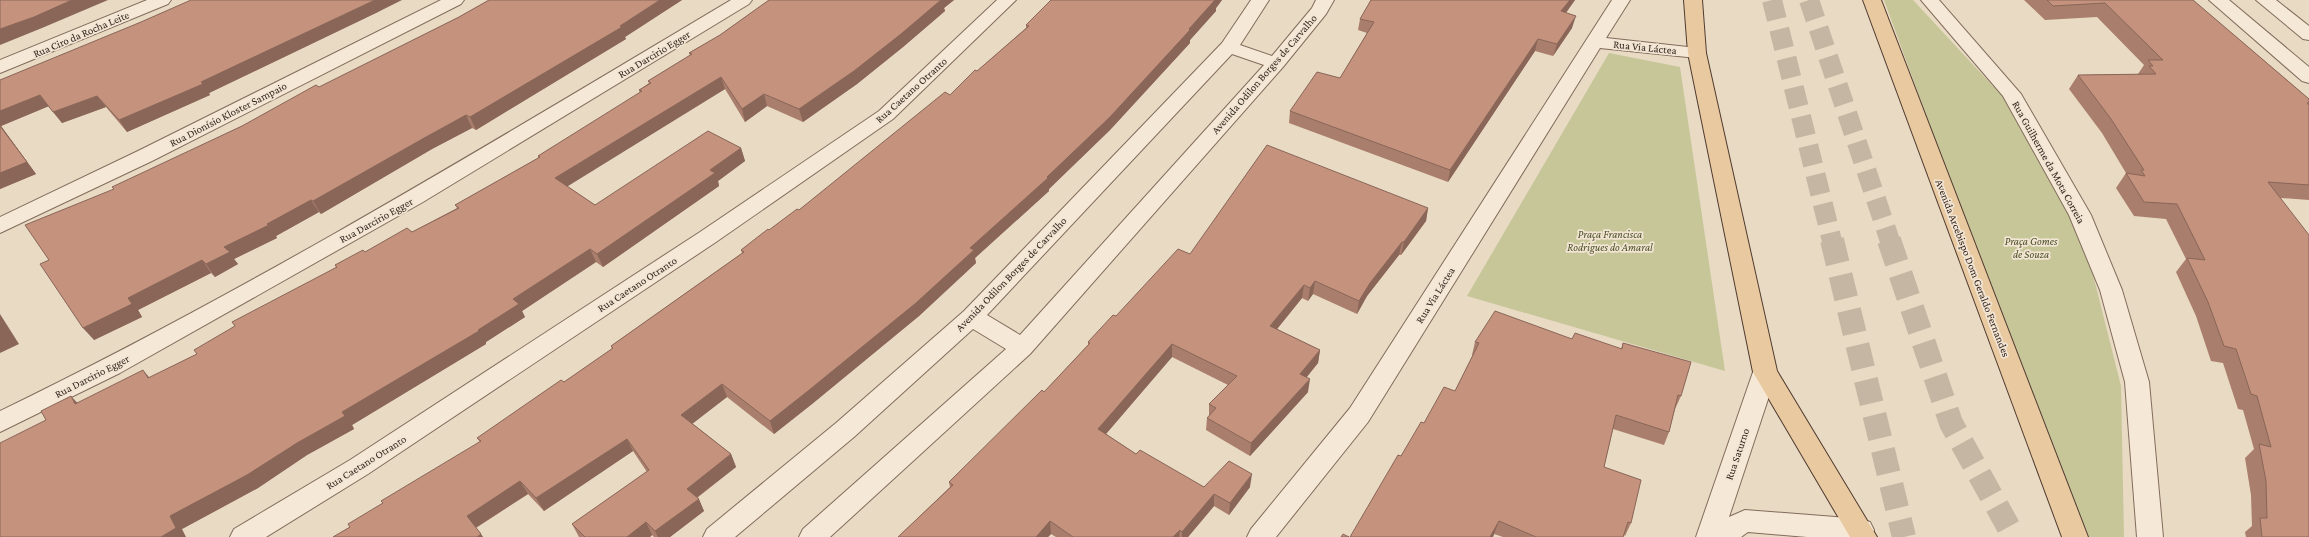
<svg xmlns="http://www.w3.org/2000/svg" width="2309" height="537" font-family="'Crimson Pro',serif">
	<rect width="100%" height="100%" fill="#e9dac4"/>
	<g fill="#c6c699">
		<polygon points="1884,0 1913,0 2003,97 2081,227 2121,386 2124,537 2080,537"/>
		<polygon points="1609,53 1680,67 1725,371 1467,296"/>
	</g>
	<g fill="none" stroke-linecap="round" stroke-linejoin="round">
		<g stroke="#c5b6a3" stroke-width="20" stroke-dasharray="20 10" stroke-linecap="butt">
			<polyline points="1772,0 1832,241"/>
			<polyline points="1809,0 1890,241"/>
		</g>
		<g stroke="#c5b6a3" stroke-width="24" stroke-dasharray="24 12" stroke-linecap="butt">
			<polyline points="1832,240 1904,537"/>
			<polyline points="1889,240 1951,423 2014,537"/>
		</g>
		<defs>
			<g id="minor">
				<polygon points="147,0 171,0 168,4 0,73 0,60"/>
				<polygon points="441,0 464,0 461,4 152,161 0,233 0,217 138,151"/>
				<path d="M 731,0 L 752,0 L 749,4 L 423,202 L 120,373 L 0,432 L 0,411 C 252,289 491,143 731,0 Z"/>
				<polygon points="997,0 1016,0 893,119 716,242 368,474 266,537 230,537 234,529 350,460 700,232 879,111"/>
				<polygon points="1612,0 1630,0 1606,38 1697,48 1703,49 1706,53 1703,57 1697,58 1600,48 1368,422 1276,537 1247,537 1251,529 1350,408"/>
				<polygon points="1921,0 1939,0 2021,94 2091,215 2122,290 2149,382 2163,537 2137,537 2125,382 2100,290 2069,215 2003,96"/>
				<polygon points="1765,363 1773,366 1777,372 1729,517 1745,510 1861,519 1870,522 1874,530 1871,537 1807,537 1748,532 1741,537 1696,537 1753,372 1757,366"/>
			</g>
			<g id="tertiary">
				<path d="M 1251,0 L 1269,0 L 1240,45 L 1272,56 L 1312,8 L 1316,0 L 1334,0 L 1326,14 L 1283,67 L 1030,354 L 830,537 L 799,537 L 803,529 L 1006,349 L 973,329 L 854,437 L 735,537 L 703,537 L 707,529 L 836,423 L 964,311 L 1222,43 ZM 1232,54 L 1264,65 L 1020,335 L 987,315 Z"/>
				<polygon points="2209,0 2229,0 2309,67 2309,83 2302,81"/>
				<polygon points="2256,0 2276,0 2309,26 2309,40 2303,39"/>
			</g>
			<g id="primary">
				<polygon points="1684,0 1702,0 1706,53 1777,371 1877,537 1850,537 1753,372 1688,53"/>
				<polygon points="1863,0 1881,0 2088,537 2062,537"/>
			</g>
		</defs>
		<use href="#minor" stroke="#826c5c" stroke-width="2"/>
		<use href="#tertiary" stroke="#826c5c" stroke-width="2"/>
		<use href="#primary" stroke="#503b30" stroke-width="2"/>
		<use href="#minor" fill="#f5e8d6" fill-rule="evenodd"/>
		<use href="#tertiary" fill="#f5e8d6" fill-rule="evenodd"/>
		<use href="#primary" fill="#e9c99f" fill-rule="evenodd"/>
	</g>
	<g fill="#a97e6c">
		<polygon points="489,0 682,0 625,37 626,39 476,130 472,128 432,149 321,214 319,212 276,236 277,238 234,259 238,264 215,277 211,273 138,310 142,317 94,340 113,189 242,126 459,17"/>
		<polygon points="769,0 954,0 944,8 945,11 903,47 857,84 803,122 767,106 745,122 725,89 567,186 595,205 741,148 745,161 718,181 719,186 603,267 596,262 522,311 525,317 486,342 486,344 352,425 354,429 307,455 258,488 182,529 46,420 77,403 150,378 197,354 336,268 335,265 412,232 457,208 455,205 538,158 538,156 640,93 639,90 649,83 648,81 690,55 689,53 720,35"/>
		<polygon points="1051,0 1222,0 1216,8 1216,11 1190,40 1190,43 1110,130 1049,189 1049,191 975,258 976,263 919,316 812,404 774,434 727,397 692,423 731,454 736,467 697,498 704,511 670,537 654,537 652,535 650,537 579,537 572,524 647,472 633,451 544,511 528,494 476,528 483,537 333,537 350,527 383,503 480,442 477,438 564,382 612,349 611,346 742,253 741,250 799,210 950,95 1026,28 1026,25"/>
		<polygon points="1371,0 1575,0 1566,13 1572,28 1553,56 1535,51 1448,182 1289,123 1290,111 1340,78 1367,33 1358,30 1360,19"/>
		<polygon points="2024,0 2193,0 2309,99 2309,200 2281,198 2309,537 2246,537 2245,532 2252,526 2251,495 2245,458 2254,449 2243,410 2238,409 2223,363 2211,361 2196,316 2176,272 2186,259 2166,219 2134,216 2116,188 2126,173 2102,133 2069,89 2078,75 2138,74 2144,65 2097,17 2045,20"/>
		<polygon points="380,11 209,93 210,95 127,132 106,107 62,123 49,106 1,126 36,174 0,189 0,80"/>
		<polygon points="1428,208 1426,221 1401,255 1399,255 1367,296 1357,314 1313,294 1308,301 1302,298 1277,329 1320,350 1318,363 1306,377 1308,392 1250,456 1206,430 1207,418 1209,416 1209,404 1228,385 1172,357 1106,434 1136,454 1204,487 1250,487 1229,515 1214,506 1188,537 1056,537 1051,534 1048,537 898,537 950,487 949,482 1044,392 1088,345 1088,342 1116,316 1190,254"/>
		<polygon points="1572,339 1621,349 1623,343 1681,396 1675,409 1669,432 1664,445 1613,429 1604,467 1631,523 1625,536 1624,535 1623,537 1503,537 1494,534 1493,537 1350,537 1401,456 1424,423 1455,391 1473,355 1472,355 1475,342"/>
	</g>
	<g fill="#896658">
		<polygon points="72,0 108,0 42,28 0,45 0,29"/>
		<polygon points="375,0 402,0 380,11 209,93 210,95 127,132 119,120"/>
		<polygon points="660,0 682,0 625,37 626,39 476,130 470,117 620,26"/>
		<polygon points="940,0 954,0 944,8 945,11 903,47 857,84 803,122 799,109"/>
		<polygon points="1214,0 1222,0 1216,8 1216,11 1190,40 1190,43 1110,130 1049,189 1049,191 975,258 976,263 919,316 812,404 774,434 770,421 970,248 1047,177 1189,29"/>
		<polygon points="1570,0 1575,0 1558,23 1561,11"/>
		<polygon points="1576,16 1572,28 1553,56 1557,44"/>
		<polygon points="1538,39 1535,51 1448,182 1450,170"/>
		<polygon points="721,77 725,89 560,191 555,178"/>
		<polygon points="764,94 767,106 745,122 742,109"/>
		<polygon points="40,95 49,106 1,126 36,174 0,189 0,111"/>
		<polygon points="97,96 106,107 62,123 53,112"/>
		<polygon points="466,115 472,128 432,149 321,214 313,201 426,137"/>
		<polygon points="741,148 745,161 718,181 719,186 603,267 597,254 710,170"/>
		<polygon points="311,200 319,212 276,236 277,238 234,259 238,264 215,277 206,264 224,247"/>
		<polygon points="1428,208 1426,221 1401,255 1404,242"/>
		<polygon points="1402,242 1399,255 1367,296 1357,314 1359,301 1370,283"/>
		<polygon points="590,249 596,262 522,311 525,317 486,342 486,344 352,425 354,429 307,455 258,488 182,529 186,537 161,537 170,516 478,330 513,299"/>
		<polygon points="202,260 211,273 138,310 142,317 94,340 83,328 128,298"/>
		<polygon points="1315,281 1313,294 1308,301 1310,288"/>
		<polygon points="1304,285 1302,298 1269,339 1270,326"/>
		<polygon points="0,314 19,344 0,353"/>
		<polygon points="1172,344 1172,357 1099,442 1098,429"/>
		<polygon points="1320,350 1318,363 1299,387 1300,374"/>
		<polygon points="143,370 154,383 148,378"/>
		<polygon points="1310,379 1308,392 1250,456 1251,443"/>
		<polygon points="722,384 727,397 687,428 681,415"/>
		<polygon points="71,396 83,409 75,404"/>
		<polygon points="627,439 633,451 544,511 536,498"/>
		<polygon points="731,454 736,467 692,501 687,489"/>
		<polygon points="1252,474 1250,487 1229,515 1230,503"/>
		<polygon points="520,481 528,494 475,528 467,516"/>
		<polygon points="1214,494 1214,506 1188,537 1182,537 1182,532"/>
		<polygon points="699,499 704,511 670,537 658,537 655,531"/>
		<polygon points="1050,521 1051,534 1048,537 1036,537"/>
		<polygon points="1499,521 1494,534 1493,537 1490,537"/>
		<polygon points="646,522 652,535 650,537 627,537"/>
		<polygon points="1180,530 1179,537 1173,537"/>
		<polygon points="481,534 483,537 477,537"/>
	</g>
	<g fill="#c4927d" stroke="#896658">
		<polygon points="0,0 72,0 34,17 0,29"/>
		<polygon points="191,0 375,0 201,82 203,84 119,120 97,96 53,112 40,95 0,111 0,80 141,22"/>
		<polygon points="489,0 660,0 620,26 622,27 470,117 466,115 426,137 313,201 311,200 267,224 269,225 224,247 230,252 206,264 202,260 128,298 132,304 83,328 40,264 49,260 25,225 114,189 112,187 242,126 316,85 319,87 459,17"/>
		<polygon points="769,0 941,0 901,34 854,71 799,109 764,94 742,109 721,77 555,178 595,205 708,131 741,148 710,170 715,173 597,254 590,249 513,299 519,304 478,330 479,331 342,412 345,416 297,443 247,475 170,516 176,528 161,537 0,537 0,443 46,420 41,411 71,396 75,404 143,370 148,378 197,354 194,350 235,326 232,322 337,267 335,265 363,250 365,252 407,228 412,232 459,208 455,205 540,157 538,156 642,91 639,90 651,83 648,81 692,54 689,53 720,35"/>
		<polygon points="1051,0 1215,0 1189,29 1190,30 1110,117 1047,177 1048,178 970,248 974,250 916,303 808,391 770,421 722,384 681,415 731,454 687,489 699,499 655,531 646,522 627,537 585,537 572,524 649,470 627,439 536,498 520,481 467,516 481,534 477,537 333,537 350,527 348,524 383,503 381,501 481,441 477,438 561,380 564,382 613,348 611,346 744,252 741,250 768,229 769,230 797,209 799,210 945,92 950,95 975,70 977,71 1029,26 1026,25"/>
		<polygon points="1371,0 1570,0 1561,11 1576,16 1557,44 1538,39 1450,170 1290,111 1317,72 1340,78 1374,22 1360,19"/>
		<polygon points="2047,0 2193,0 2309,99 2309,103 2307,103 2309,105 2309,185 2268,182 2309,235 2309,537 2262,537 2260,518 2267,518 2266,481 2259,444 2271,447 2257,396 2251,394 2236,349 2224,346 2208,302 2187,258 2205,260 2177,204 2144,202 2126,173 2145,176 2141,170 2144,170 2111,119 2078,75 2156,74 2149,66 2153,66 2148,60 2163,60 2105,3 2053,6"/>
		<polygon points="0,126 27,162 0,173"/>
		<polygon points="1267,145 1428,208 1404,242 1402,242 1370,283 1359,301 1315,281 1310,288 1304,285 1270,326 1320,350 1300,374 1310,379 1251,443 1207,418 1216,408 1209,404 1237,376 1172,344 1098,429 1136,454 1140,450 1204,487 1229,461 1252,474 1230,503 1214,494 1182,532 1180,530 1173,537 1073,537 1050,521 1036,537 898,537 953,485 949,482 1042,390 1044,392 1090,343 1088,342 1113,315 1116,316 1178,249 1190,254"/>
		<polygon points="1495,311 1572,339 1575,333 1622,349 1623,343 1691,362 1681,396 1678,395 1669,432 1616,415 1604,467 1641,480 1631,523 1628,522 1623,537 1536,537 1499,521 1490,537 1350,537 1398,455 1401,456 1421,422 1424,423 1444,387 1455,391 1479,343 1475,342"/>
		<polygon points="1343,534 1349,537 1341,537"/>
	</g>
	<g text-anchor="middle" stroke-width="3.5" stroke-linejoin="round" paint-order="stroke">
		<g font-size="11" fill="#34261f" stroke="#f2e5d3">
			<text transform="translate(81 34) rotate(-23)" y="4">Rua Ciro da Rocha Leite</text>
			<text transform="translate(1645 47) rotate(6)" y="4">Rua Via Láctea</text>
			<text transform="translate(654 54) rotate(-31)" y="4">Rua Darcirio Egger</text>
			<text transform="translate(1264 74) rotate(-49)" y="4">Avenida Odilon Borges de Carvalho</text>
			<text transform="translate(911 90) rotate(-42)" y="4">Rua Caetano Otranto</text>
			<text transform="translate(228 114) rotate(-27)" y="4">Rua Dionísio Kloster Sampaio</text>
			<text transform="translate(2049 162) rotate(61)" y="4">Rua Guilherme da Mota Correia</text>
			<text transform="translate(376 220) rotate(-29)" y="4">Rua Darcirio Egger</text>
			<text transform="translate(1973 268) rotate(69)" y="4">Avenida Arcebispo Dom Geraldo Fernandes</text>
			<text transform="translate(1011 274) rotate(-46)" y="4">Avenida Odilon Borges de Carvalho</text>
			<text transform="translate(637 284) rotate(-33)" y="4">Rua Caetano Otranto</text>
			<text transform="translate(1435 295) rotate(-58)" y="4">Rua Via Láctea</text>
			<text transform="translate(92 376) rotate(-27)" y="4">Rua Darcirio Egger</text>
			<text transform="translate(1737 454) rotate(-71)" y="4">Rua Saturno</text>
			<text transform="translate(366 462) rotate(-32)" y="4">Rua Caetano Otranto</text>
		</g>
		<g font-size="11" font-style="italic" fill="#494e27" stroke="#f2e5d3">
			<text x="1610" y="238">Praça Francisca<tspan x="1610" dy="13">Rodrigues do Amaral</tspan></text>
			<text x="2031" y="245">Praça Gomes<tspan x="2031" dy="13">de Souza</tspan></text>
		</g>
	</g>
</svg>
